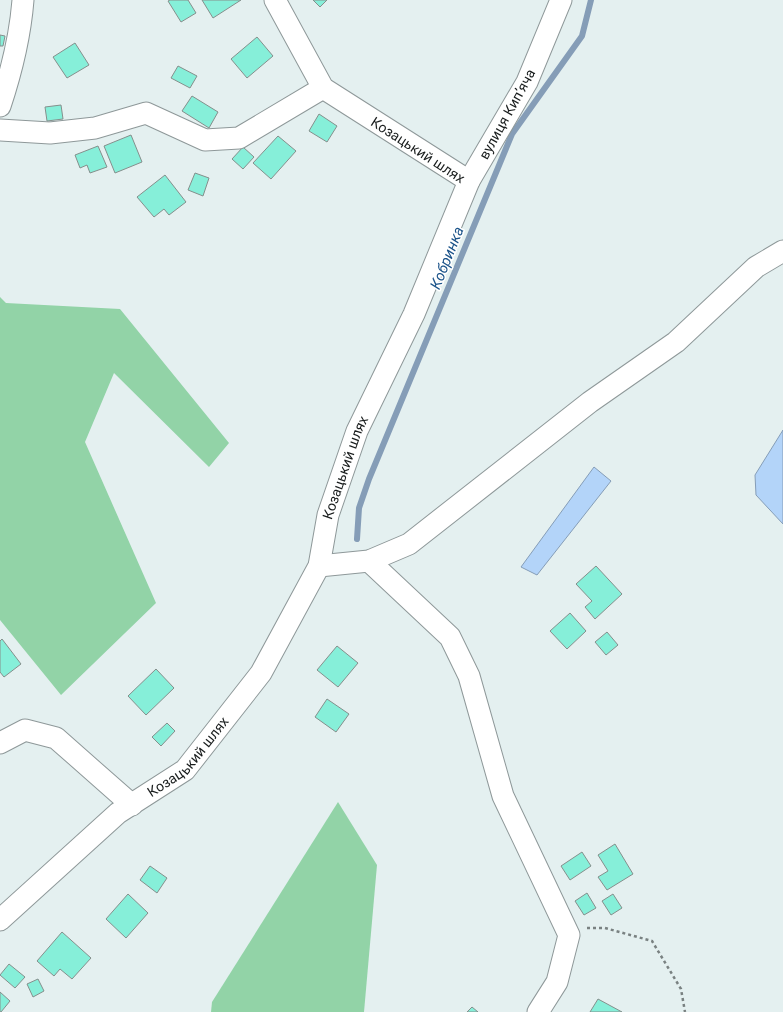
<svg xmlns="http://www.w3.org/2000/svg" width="783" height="1012" font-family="Roboto,sans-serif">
	<rect width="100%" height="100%" fill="#e4f0f0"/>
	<g fill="#92d3a7">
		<polygon points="0,297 6,303 120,309 229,443 209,467 114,373 85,442 156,603 61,695 0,620"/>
		<polygon points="338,802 377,865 364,1012 211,1012 212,1002"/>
	</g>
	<g fill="#b3d4f9" stroke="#859db7">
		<polygon points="783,430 783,524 756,495 755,475"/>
		<polygon points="594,467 611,481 537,575 521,567"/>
	</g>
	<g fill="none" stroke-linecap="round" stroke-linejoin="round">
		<polyline stroke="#859db7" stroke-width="6" points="357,539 359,508 369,479 512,134 582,36 591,0"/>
	</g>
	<g fill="#86efd9" stroke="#858f8c">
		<polygon points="170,0 188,0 196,13 181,22 168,1"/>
		<polygon points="202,0 241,0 213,18"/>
		<polygon points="313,0 327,0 320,7"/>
		<polygon points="0,35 5,36 3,46 0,46"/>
		<polygon points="257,37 273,56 247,78 231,59"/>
		<polygon points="75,43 89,65 67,78 53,57"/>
		<polygon points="178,66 197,76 190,88 171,78"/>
		<polygon points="192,96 218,112 209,128 182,111"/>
		<polygon points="61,105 63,119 47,121 45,107"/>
		<polygon points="319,114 337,126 327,142 309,131"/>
		<polygon points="131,135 142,162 115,173 104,146"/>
		<polygon points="278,136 296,151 271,179 253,163"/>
		<polygon points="98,146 107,167 90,173 87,165 80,168 75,155"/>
		<polygon points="243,147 254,157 243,169 232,159"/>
		<polygon points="195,173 209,178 203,196 188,190"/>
		<polygon points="165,175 186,202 169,215 164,209 154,217 137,197"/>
		<polygon points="596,566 622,594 595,619 585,607 592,601 576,584"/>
		<polygon points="570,613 586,631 567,649 550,631"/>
		<polygon points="607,632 618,645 606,655 595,642"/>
		<polygon points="2,639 21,664 4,677 0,672 0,641"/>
		<polygon points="337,646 358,663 338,687 317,670"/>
		<polygon points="156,669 174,688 146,715 128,696"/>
		<polygon points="327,699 349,714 336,732 315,717"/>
		<polygon points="167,723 175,731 161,746 152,737"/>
		<polygon points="615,844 633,874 607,890 598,877 608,871 598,855"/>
		<polygon points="582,852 591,866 570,880 561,866"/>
		<polygon points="150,866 167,878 157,893 140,880"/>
		<polygon points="587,893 596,908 584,915 575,901"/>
		<polygon points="128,894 148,913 126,938 106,919"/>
		<polygon points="613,894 622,908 611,915 602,901"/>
		<polygon points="62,932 91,958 72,979 60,969 54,976 37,961"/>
		<polygon points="9,964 25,977 15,988 0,975"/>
		<polygon points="38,979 44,991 33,997 27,984"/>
		<polygon points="0,992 10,1001 1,1012 0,1012"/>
		<polygon points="598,999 622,1012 590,1012"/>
		<polygon points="472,1007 478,1012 467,1012"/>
	</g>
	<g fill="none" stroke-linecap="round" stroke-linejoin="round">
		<defs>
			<g id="minor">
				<path d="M 0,106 C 12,70 20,38 23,0"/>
				<polyline points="0,130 50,133 95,128 146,113 205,140 239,138 323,88"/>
				<polyline points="469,181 527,82 561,0"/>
				<polyline points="369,561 450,637 469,676 503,796 569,935 557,982 538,1012"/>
				<polyline points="319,566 369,561 409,544 590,402 676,342 756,267 783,251"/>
				<polyline points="0,743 25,730 56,738 132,805"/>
				<path id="s1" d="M 0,920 L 118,813 L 185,770 L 261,673 L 319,566 L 328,515 L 357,431 L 414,314 L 469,181 L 323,88 L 275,0"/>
			</g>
		</defs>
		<use href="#minor" stroke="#8e9899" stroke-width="23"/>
		<polyline stroke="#798181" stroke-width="2.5" stroke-dasharray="3 3" stroke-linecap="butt" points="587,928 605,928 652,941 681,989 685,1012"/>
		<use href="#minor" stroke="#fff" stroke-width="21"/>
	</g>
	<g text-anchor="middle" stroke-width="3" stroke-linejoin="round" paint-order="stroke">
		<g font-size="14" fill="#191d1d" stroke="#fff">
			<text transform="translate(507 114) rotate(-61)" y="5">вулиця Кипʼяча</text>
			<text transform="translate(418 150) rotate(33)" y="5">Козацький шлях</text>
			<text dy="5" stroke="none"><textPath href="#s1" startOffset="586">Козацький шлях</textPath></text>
			<text dy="5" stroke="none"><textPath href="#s1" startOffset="250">Козацький шлях</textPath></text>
		</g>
		<g font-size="15" font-style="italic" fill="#1b5389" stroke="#fff">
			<text transform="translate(447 258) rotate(-68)" y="5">Кобринка</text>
		</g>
	</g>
</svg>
